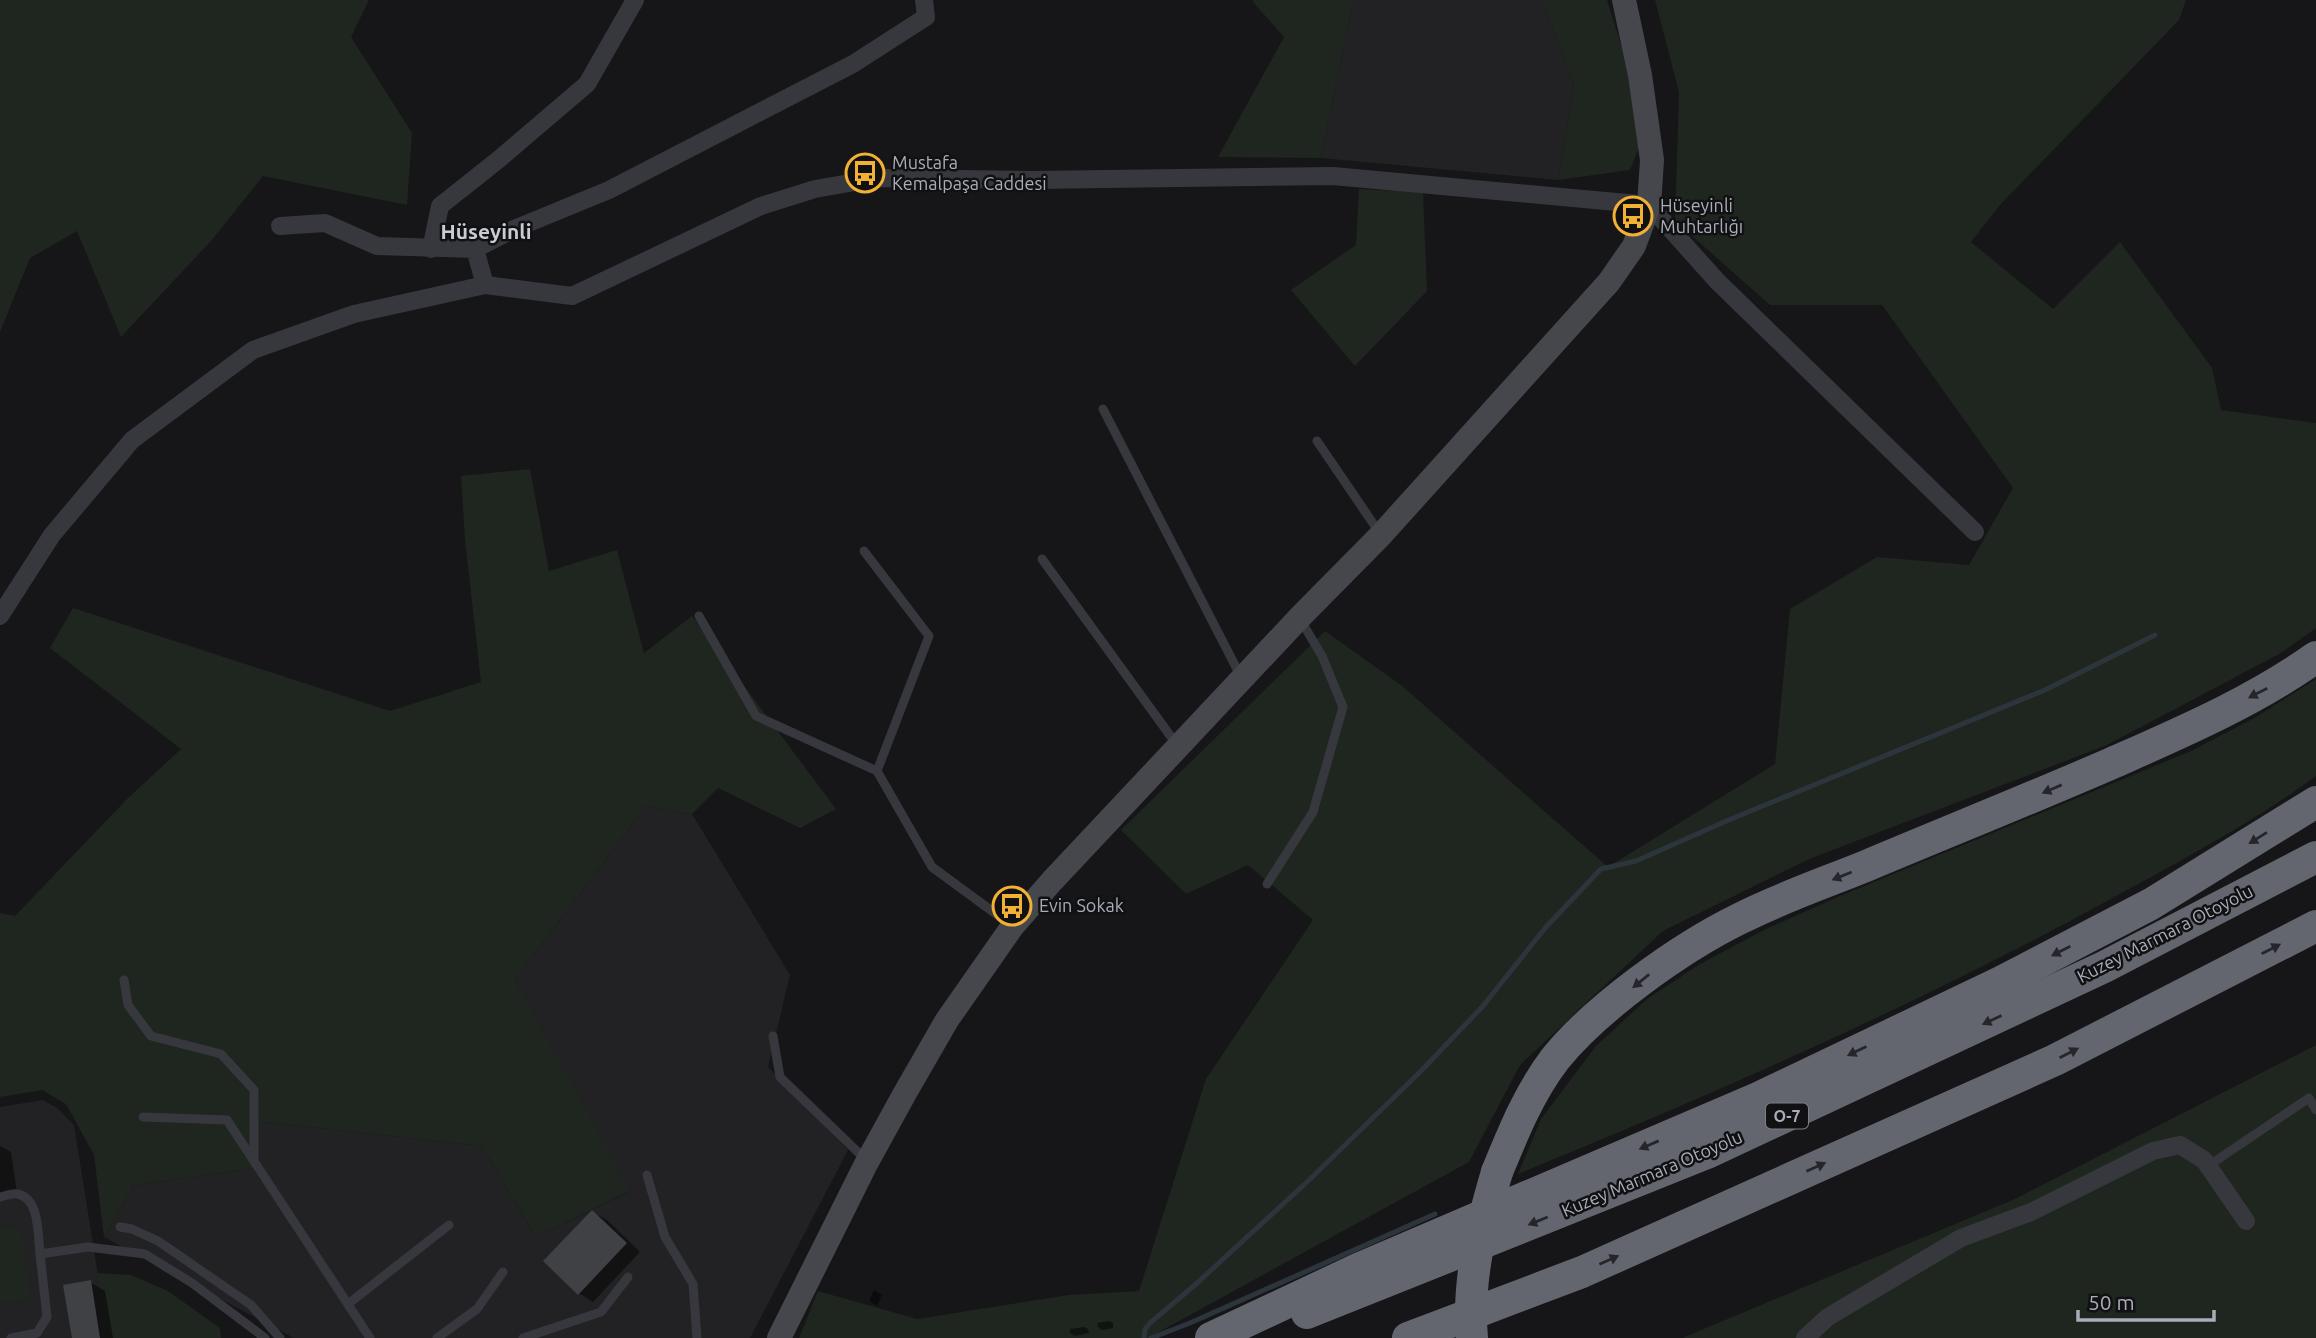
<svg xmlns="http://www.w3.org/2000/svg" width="2316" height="1338" font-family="Ubuntu,sans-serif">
	<rect width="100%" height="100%" fill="#161618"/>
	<g fill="#222225">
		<polygon points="1353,0 1542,0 1574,84 1558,180 1321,158"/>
		<polygon points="646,806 692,814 790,975 768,1067 848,1150 750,1338 294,1338 104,1237 134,1185 254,1168 250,1125 266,1122 482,1146 536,1237 629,1192 515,979"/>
		<polygon points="43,1100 57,1108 74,1125 108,1338 0,1338 0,1107"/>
	</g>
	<g fill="#1e261f">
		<polygon points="0,0 369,0 351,37 412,133 407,205 263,176 211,241 121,337 77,231 30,258 0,332"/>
		<polygon points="1253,0 1353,0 1321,158 1218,157 1284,37 1253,2"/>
		<polygon points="1542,0 1607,0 1647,128 1630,170 1558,180 1574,84"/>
		<polygon points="1655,0 2186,0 2179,20 2000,205 1971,242 2053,309 2120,242 2212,368 2221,410 2316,423 2316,628 2281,653 2107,745 1809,859 1663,931 1520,1065 1469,1162 1148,1338 799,1338 818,1291 917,1319 1069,1295 1139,1291 1206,1079 1313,920 1248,865 1186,894 1121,830 1325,631 1401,685 1608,867 1775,764 1790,609 1877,557 1969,565 2013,488 1882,305 1770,305 1675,221 1679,92"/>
		<polygon points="1359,189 1423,192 1427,291 1355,366 1291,290 1356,245"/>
		<polygon points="530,469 549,571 617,550 644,653 692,616 836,809 800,828 718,788 692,814 646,806 515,979 630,1191 536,1237 482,1146 266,1122 250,1125 254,1168 134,1185 104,1237 94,1155 66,1104 42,1090 0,1097 0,913 15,916 127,799 181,749 50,648 73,608 390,711 481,682 465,540 461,476"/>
		<path d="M 2316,679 L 2316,776 C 2251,824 2178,862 2107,901 C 1917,1005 1718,1092 1518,1174 L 1541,1119 L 1596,1046 L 1647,999 L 1700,964 L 1766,929 L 1840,896 L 2191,751 L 2256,717 Z"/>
		<polygon points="2316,1045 2316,1338 1682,1338 2015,1199"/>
		<polygon points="20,1226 31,1298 0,1303 0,1229"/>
		<polygon points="97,1273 131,1275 168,1291 220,1328 221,1338 108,1338"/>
	</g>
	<g fill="#0007">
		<polygon points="0,1146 11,1152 17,1193 0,1196"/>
		<polygon points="592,1212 607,1220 640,1252 593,1302 579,1293"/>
		<polygon points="90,1282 105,1291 113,1338 74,1338"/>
		<polygon points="874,1290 882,1295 877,1306 869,1301"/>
		<polygon points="1109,1321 1113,1323 1113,1328 1102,1330 1098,1327 1097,1323"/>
		<polygon points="1084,1327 1088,1329 1089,1333 1075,1336 1070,1333 1070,1329"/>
	</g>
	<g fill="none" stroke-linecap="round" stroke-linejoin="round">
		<g stroke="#2c353c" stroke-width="5">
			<polyline points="1144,1338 1145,1329 1150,1323 1196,1284 1307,1182 1421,1071 1483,1006 1546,927 1601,869 1636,861 1731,819 2045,690 2155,635"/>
			<polyline points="1151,1338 1190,1323 1435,1214"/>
		</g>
	</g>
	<g fill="#404145">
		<polygon points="592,1210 627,1243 578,1295 543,1261"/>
		<polygon points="91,1280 100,1338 72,1338 63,1285"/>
	</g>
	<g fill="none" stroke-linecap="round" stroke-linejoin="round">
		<g stroke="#37383d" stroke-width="9">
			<polyline points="1103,409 1240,675"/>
			<polyline points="1317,441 1379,532"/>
			<polyline points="864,551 929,636 877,771"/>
			<polyline points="1042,559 1177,745"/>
			<polyline points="699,616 756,716 877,771 932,867 1011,925"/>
			<polyline points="1267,884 1313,812 1343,707 1322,656 1300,619"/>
			<polyline points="124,980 128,1005 151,1036 221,1054 254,1090 254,1159"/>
			<polyline points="773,1036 780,1077 865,1159"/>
			<polyline points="143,1117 227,1120 370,1338"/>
			<polyline points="2208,1166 2309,1098 2316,1110"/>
			<polyline points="647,1175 665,1237 693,1284 697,1338"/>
			<path d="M 0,1197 C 5,1196 12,1193 17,1194 C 40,1197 38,1237 40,1254 L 88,1247 L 145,1254 L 192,1283 L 265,1338"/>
			<polyline points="120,1227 132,1229 158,1241 251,1305 280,1338"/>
			<polyline points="348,1304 449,1225"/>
			<polyline points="11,1338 37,1333 47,1317 40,1254"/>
			<polyline points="437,1338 477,1309 503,1272"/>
			<polyline points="523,1338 601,1312 628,1277"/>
		</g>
		<g stroke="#37383d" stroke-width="18">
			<polyline points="280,226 325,223 377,246 475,249 485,285"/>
			<polyline points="431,249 440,206 498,160 587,84 635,0"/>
			<polyline points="475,249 514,229 609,190 853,64 926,17 924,0"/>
			<polyline points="0,616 52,535 132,440 253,350 354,314 485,285 572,296 761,206 815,189 878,178 1033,180 1333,176 1649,205 1717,281 1975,532"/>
			<polyline points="1805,1338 1828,1317 1961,1238 2031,1212 2153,1151 2180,1145 2204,1160 2246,1221"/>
		</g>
		<polyline stroke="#45474d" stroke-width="24" points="779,1338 867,1162 905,1093 947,1020 1012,927 1052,881 1300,617 1381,535 1609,282 1634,246 1649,205 1652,160 1640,75 1624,0"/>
		<g stroke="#63666e" stroke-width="32">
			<path d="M 1497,1172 C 1513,1133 1529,1093 1555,1059 C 1596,1008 1680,948 1739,919 C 1780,898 1824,883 1866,866 C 1947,832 2029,799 2110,764 C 2180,733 2253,702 2316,657"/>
			<polyline points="1307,1313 1707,1153 2104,967 2316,857"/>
			<polyline points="1211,1338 1358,1269 1758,1098 2001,982 2151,904 2316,802"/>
			<polyline points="1408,1338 1582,1272 2055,1060 2316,926"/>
		</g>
		<path stroke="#63666e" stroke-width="32" d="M 1472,1338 C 1467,1281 1481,1226 1497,1172"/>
	</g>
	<defs><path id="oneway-solid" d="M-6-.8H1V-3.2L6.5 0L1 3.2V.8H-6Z" transform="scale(1.75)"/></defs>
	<g fill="#26262a">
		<use href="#oneway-solid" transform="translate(2258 693) rotate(153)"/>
		<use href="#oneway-solid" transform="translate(2052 789) rotate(157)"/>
		<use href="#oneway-solid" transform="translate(2258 838) rotate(148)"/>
		<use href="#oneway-solid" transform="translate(1842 876) rotate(158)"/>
		<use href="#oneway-solid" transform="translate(2271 949) rotate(-27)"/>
		<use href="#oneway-solid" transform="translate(2061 951) rotate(153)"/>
		<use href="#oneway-solid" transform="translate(1641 981) rotate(141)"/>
		<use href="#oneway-solid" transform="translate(1992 1020) rotate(155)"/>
		<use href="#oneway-solid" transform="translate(1857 1051) rotate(154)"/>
		<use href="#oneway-solid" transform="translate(2069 1053) rotate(-27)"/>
		<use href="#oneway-solid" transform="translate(1649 1145) rotate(157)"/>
		<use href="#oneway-solid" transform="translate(1816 1167) rotate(-24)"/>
		<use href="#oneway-solid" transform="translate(1538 1221) rotate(158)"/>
		<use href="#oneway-solid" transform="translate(1609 1260) rotate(-24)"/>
	</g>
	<defs>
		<symbol id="bus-ring" viewBox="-11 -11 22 22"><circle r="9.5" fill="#111113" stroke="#f2b134" stroke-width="1.5"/><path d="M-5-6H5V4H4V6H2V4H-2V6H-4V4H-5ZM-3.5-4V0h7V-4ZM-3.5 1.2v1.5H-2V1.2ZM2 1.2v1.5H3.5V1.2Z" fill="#f2b134"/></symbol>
	</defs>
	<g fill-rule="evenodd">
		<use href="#bus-ring" x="843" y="151" width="44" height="44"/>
		<use href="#bus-ring" x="1611" y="194" width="44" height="44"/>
		<use href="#bus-ring" x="990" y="884" width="44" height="44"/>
	</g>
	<g text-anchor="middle" stroke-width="5" stroke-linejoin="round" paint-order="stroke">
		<rect fill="#111113" stroke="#7b7e86" stroke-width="2" x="1766" y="1103.5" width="42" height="25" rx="5"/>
		<g font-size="16" font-weight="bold" fill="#a8adb8">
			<text x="1787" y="1122">O-7</text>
		</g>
		<g font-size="18" fill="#a8adb8" stroke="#111113" text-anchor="start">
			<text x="892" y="169">Mustafa<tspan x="892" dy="21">Kemalpaşa Caddesi</tspan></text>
			<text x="1660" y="212">Hüseyinli<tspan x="1660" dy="21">Muhtarlığı</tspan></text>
			<text x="1039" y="912">Evin Sokak</text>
		</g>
		<g font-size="18" fill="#a8adb8" stroke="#111113">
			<text transform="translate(2165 934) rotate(-27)" y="6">Kuzey Marmara Otoyolu</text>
			<text transform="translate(1652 1174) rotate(-23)" y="6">Kuzey Marmara Otoyolu</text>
		</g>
		<g font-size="21" font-weight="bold" fill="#c9ccd4" stroke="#111113">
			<text x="486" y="239">Hüseyinli</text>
		</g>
	</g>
	<path d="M2078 1310v10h136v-10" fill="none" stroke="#a8adb8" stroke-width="3.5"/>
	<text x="2088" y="1310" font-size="21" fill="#a8adb8" stroke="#111113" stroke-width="5" paint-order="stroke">50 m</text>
</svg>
